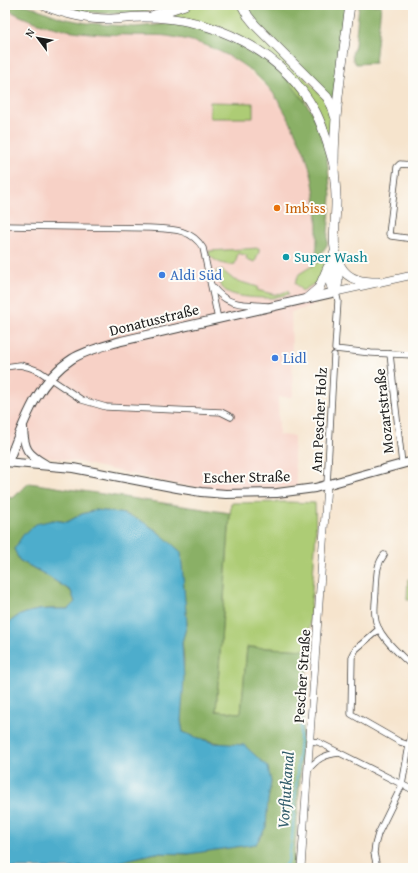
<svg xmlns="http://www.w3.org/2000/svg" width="418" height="873" font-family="'Gentium Book Plus',serif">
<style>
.built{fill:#f7d1c6}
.green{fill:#adcc74;stroke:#647448}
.forest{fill:#8ab066;stroke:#536641}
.water{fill:#4eadcc;stroke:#356474}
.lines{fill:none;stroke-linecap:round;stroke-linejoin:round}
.stream{stroke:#4eadcc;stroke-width:2}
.minor-casing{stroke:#3d3a37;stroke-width:7}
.tertiary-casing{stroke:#3d3a37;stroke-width:8}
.secondary-casing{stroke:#3d3a37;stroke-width:10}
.trunk-casing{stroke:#3d3a37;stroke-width:10}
.minor{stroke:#fff;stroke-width:5.5}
.tertiary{stroke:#fff;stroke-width:7}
.secondary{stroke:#fff;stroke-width:8}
.trunk{stroke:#fff;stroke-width:9}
.food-dot{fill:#e8710a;stroke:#fdfcf7;stroke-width:1.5}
.culture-dot{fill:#0f9aa8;stroke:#fdfcf7;stroke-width:1.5}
.shop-dot{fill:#3f7fe0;stroke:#fdfcf7;stroke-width:1.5}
.labels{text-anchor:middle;stroke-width:4;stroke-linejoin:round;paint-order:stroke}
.food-label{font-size:15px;fill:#c56008;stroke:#fdfcf7;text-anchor:start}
.culture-label{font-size:15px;fill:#0d838f;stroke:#fdfcf7;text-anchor:start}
.shop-label{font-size:15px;fill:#366cbe;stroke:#fdfcf7;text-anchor:start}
.street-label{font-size:15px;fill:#1c1c1c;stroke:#fdfcf7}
.water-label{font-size:16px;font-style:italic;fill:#325d6b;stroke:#fdfcf7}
</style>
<rect width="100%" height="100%" fill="#fdfcf7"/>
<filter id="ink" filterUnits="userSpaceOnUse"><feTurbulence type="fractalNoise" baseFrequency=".025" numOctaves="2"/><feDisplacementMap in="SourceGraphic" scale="8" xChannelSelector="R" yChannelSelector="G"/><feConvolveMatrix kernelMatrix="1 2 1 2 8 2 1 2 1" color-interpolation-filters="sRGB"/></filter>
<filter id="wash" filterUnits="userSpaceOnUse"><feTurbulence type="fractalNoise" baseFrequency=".012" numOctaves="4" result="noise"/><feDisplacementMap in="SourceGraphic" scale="16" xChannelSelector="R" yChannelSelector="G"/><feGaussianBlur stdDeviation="0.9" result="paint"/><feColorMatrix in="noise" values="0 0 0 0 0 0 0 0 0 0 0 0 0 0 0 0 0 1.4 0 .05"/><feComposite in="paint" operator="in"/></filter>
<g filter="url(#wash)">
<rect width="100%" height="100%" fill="#f6e4cd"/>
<polygon class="built" points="5,8 26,18 62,30 103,34 171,36 192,41 229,56 244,67 272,92 282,107 303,147 310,167 314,188 317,213 313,306 291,312 293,397 278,397 279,435 294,436 294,459 297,486 272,489 225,491 179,485 78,462 27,453 5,454"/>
<g class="green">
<polygon points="196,5 240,5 325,100 332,118 331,146 317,108 170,15"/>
<polygon points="210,102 253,103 253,118 210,118"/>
<path d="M259 248V252L255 262 246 259 247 256 238 253 235 264C227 267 214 261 209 255V251Z"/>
<polygon points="327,255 326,264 319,281 302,291 295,283 299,274 320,261"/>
<path d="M222 270 234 280 258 287 257 290 276 295 288 291 289 294C284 295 278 297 273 298 261 298 236 298 226 291 220 287 216 278 216 271Z"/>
<polygon points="286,502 315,503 316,533 308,650 247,647 241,713 216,711 231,503"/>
<polygon points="408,579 413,579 413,600 407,600"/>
</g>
<g class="forest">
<path d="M5 5H27L62 18 87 23 135 27 178 23 210 30 257 53 285 76 311 110 326 149 331 196 327 245 321 254 315 259C317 250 317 241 317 232 317 199 313 167 298 138 291 123 283 107 273 93 250 63 209 42 173 37 159 34 144 36 130 35 86 34 44 31 5 8Z"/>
<path d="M56 5H173C134 16 95 17 56 5Z"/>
<polygon points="245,5 347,5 339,53 333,102 256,22"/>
<polygon points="359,5 381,5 375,63 356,64 353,60 352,54 355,45"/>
<path d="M29 483 230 513 216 711 241 713 247 647 308 650 297 826 293 868H73L113 863 156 853 189 854 268 800 271 782 227 745 195 737 183 732 181 721 184 660 182 642 187 624 158 531 144 523 125 514 96 510 82 514 67 522 53 520 19 560 46 575 71 591 75 602 68 609C48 609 37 608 18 616 13 619 10 623 5 624V497L13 498Z"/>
</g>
<path class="water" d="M96 510C105 511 115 512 124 514 147 520 164 537 181 552L187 624 182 642 184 679 181 721 183 732 195 737 214 743 244 745 268 767 271 782 268 800 266 827 256 844 189 854 156 853 113 863 73 868H5V624C10 623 13 619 18 616 37 608 48 609 68 609L75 602 71 591 46 575 19 560 14 549 23 535 36 524 53 520 67 522 82 514Z"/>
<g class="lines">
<polyline class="stream" points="283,868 288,862 292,839 301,724 301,714 300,711"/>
</g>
</g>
<g filter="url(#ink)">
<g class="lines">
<g class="minor-casing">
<g id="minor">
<polyline points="411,165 413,152"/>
<polyline points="413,165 400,164 397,167 389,234 391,236 413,239"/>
<path d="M5 226 149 228C171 229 191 228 203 248L218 319"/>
<path d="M212 286C215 290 219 294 223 297 234 306 253 304 267 306"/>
<polyline points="336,292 338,301 335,349 371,353 413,355"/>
<polyline points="390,354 402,464"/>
<polyline points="5,367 20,365 28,367 39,371 82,400 106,407 221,412 231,417"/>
<polyline points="327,485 334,355"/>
<path d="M384 555C376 565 377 576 376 588 376 597 374 606 375 616 376 635 400 654 413 667"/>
<polyline points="379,629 356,649 352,657 351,714 400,742 409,745"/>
<polyline points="310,741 318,742 413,790"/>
<path d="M308 770C318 758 324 755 339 753"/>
<polyline points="377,868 374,853 375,845 378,834 402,785 413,723"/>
</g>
</g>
<g class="tertiary-casing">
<g id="tertiary">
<polyline points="336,292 413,275"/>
<polyline points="301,868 327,485"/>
</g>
</g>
<g class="secondary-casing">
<g id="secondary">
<path d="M23 428C24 449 27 454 45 464"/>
<polyline points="5,462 73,468 177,488 201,492 226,494 277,493 315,488 413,461"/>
<path d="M8 462C23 425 36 382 72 359 86 350 105 346 121 341L336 292"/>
</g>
</g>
<g class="trunk-casing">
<g id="trunk">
<path d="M43 5C63 13 86 19 108 19 120 19 132 17 144 17 212 17 282 50 315 111 324 128 329 147 334 165"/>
<polyline points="242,5 248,16 256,26 327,97 332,106 335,116"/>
<path d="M350 5C343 58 334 111 334 165 334 176 336 187 336 198 337 220 329 248 341 267 349 281 364 282 378 282"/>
<polyline points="154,15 185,5"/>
<polyline points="334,254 330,282 332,288 336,292 338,281 338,262"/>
<polyline points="306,299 319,288 328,267"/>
</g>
</g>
<use href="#minor" class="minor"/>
<use href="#tertiary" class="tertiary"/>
<use href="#secondary" class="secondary"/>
<use href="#trunk" class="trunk"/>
</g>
</g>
<circle class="food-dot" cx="277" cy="208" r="4"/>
<circle class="culture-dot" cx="286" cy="257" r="4"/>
<g class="shop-dot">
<circle cx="162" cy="275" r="4"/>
<circle cx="275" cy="358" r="4"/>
</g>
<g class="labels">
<g class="food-label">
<text x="285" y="213">Imbiss</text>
</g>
<g class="culture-label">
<text x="294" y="262">Super Wash</text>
</g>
<g class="shop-label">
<text x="170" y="280">Aldi Süd</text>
<text x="283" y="363">Lidl</text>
</g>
<g class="street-label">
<text transform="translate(154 320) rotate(-14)" y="5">Donatusstraße</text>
<text transform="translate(384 411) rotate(-96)" y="5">Mozartstraße</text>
<text transform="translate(319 420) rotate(-87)" y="5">Am Pescher Holz</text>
<text transform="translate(247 477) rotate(-1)" y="5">Escher Straße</text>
<text transform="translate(302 676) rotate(-86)" y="5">Pescher Straße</text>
</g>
<g class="water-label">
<text transform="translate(285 790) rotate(-86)" y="6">Vorflutkanal</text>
</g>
</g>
<rect width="418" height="873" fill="none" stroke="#fdfcf7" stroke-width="20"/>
<g transform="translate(38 38) rotate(302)" stroke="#fdfcf7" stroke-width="3" paint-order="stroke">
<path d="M0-3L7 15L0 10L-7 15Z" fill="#1c1c1c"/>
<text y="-6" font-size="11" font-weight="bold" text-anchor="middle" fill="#1c1c1c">N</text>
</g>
</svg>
